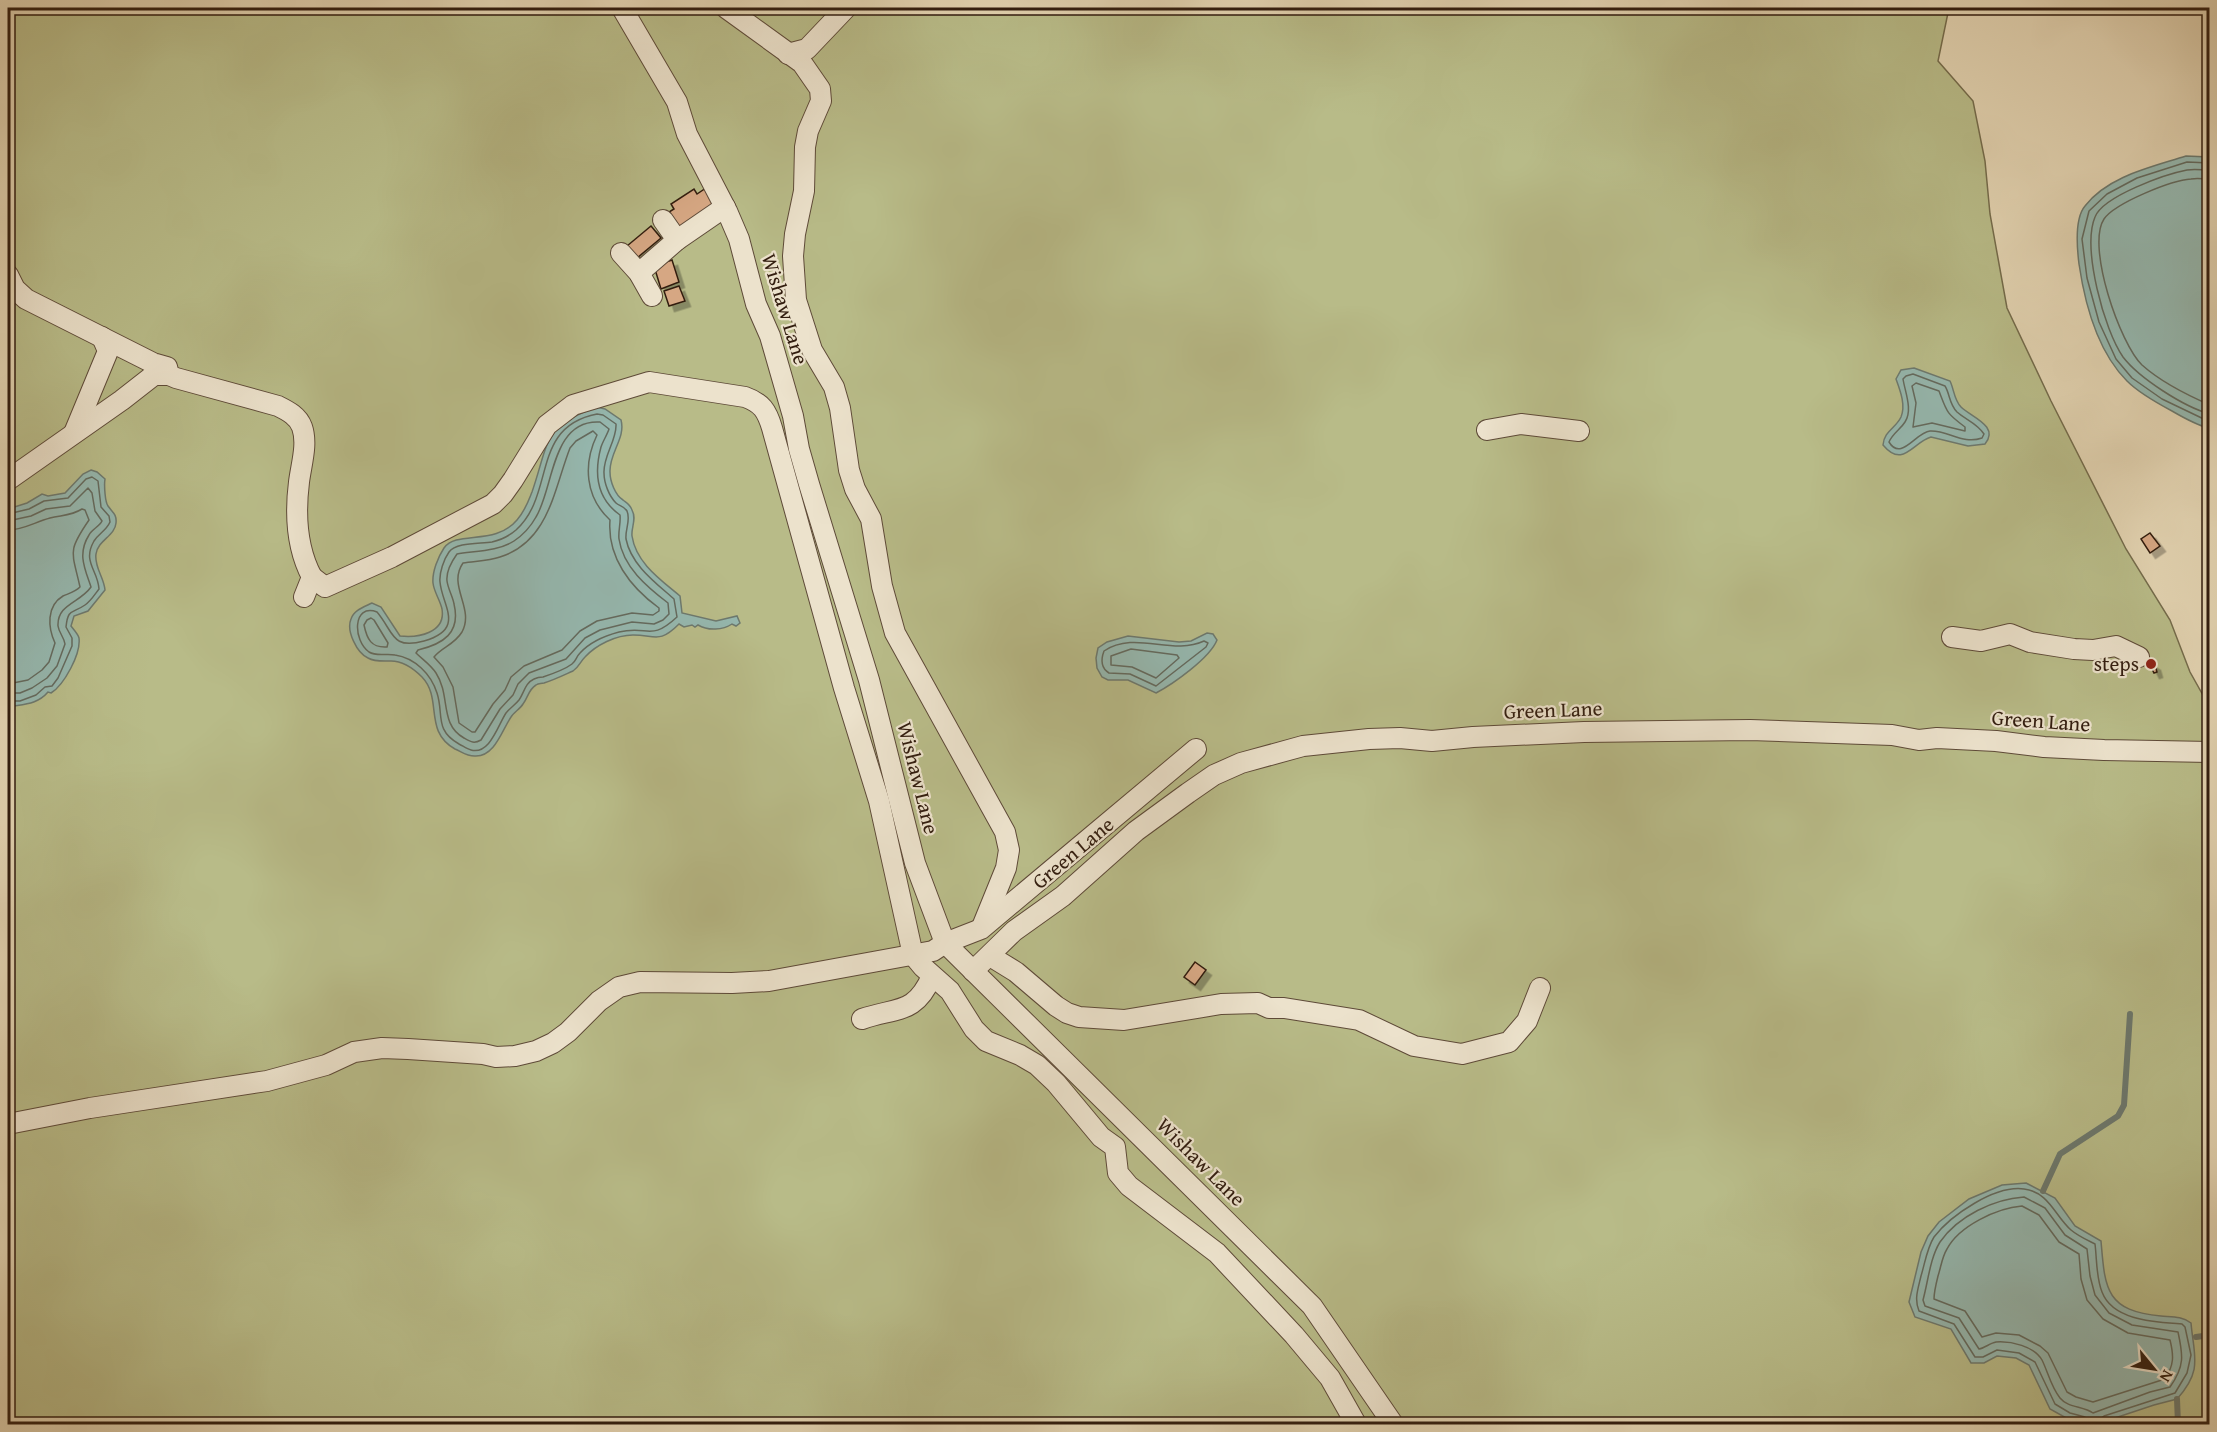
<svg xmlns="http://www.w3.org/2000/svg" width="2217" height="1432" font-family="'Gentium Book Plus',serif">
<style>
.green{fill:#b8bb88;stroke:#756c4c;stroke-width:1.5}
.water{fill:#95b7ae;stroke:#6d796e;stroke-width:1.5}
.lines{fill:none;stroke-linecap:round;stroke-linejoin:round}
.shore{stroke:#646a5e;stroke-width:1.5}
.stream{stroke:#6d796e;stroke-width:6}
.building{fill:#d6a783;stroke:#321d0f;stroke-width:1.5;filter:url(#shadow)}
.minor-casing{stroke:#5e4a38;stroke-width:22}
.minor{stroke:#ece2cc;stroke-width:20}
.poi-dot{fill:#8f2418;stroke:#ece2cc;stroke-width:2}
.labels{text-anchor:middle;stroke-width:4.5;stroke-linejoin:round;paint-order:stroke}
.street-label{font-size:21px;fill:#321d0f;stroke:#ece2cc}
.poi-label{font-size:21px;fill:#321d0f;stroke:#ece2cc;text-anchor:end}
</style>
<defs>
<filter id="shadow"><feDropShadow dx="5.5" dy="5.5" stdDeviation="0" flood-color="#0004"/></filter>
</defs>
<rect width="100%" height="100%" fill="#e2d3b1"/>
<filter id="stains"><feTurbulence type="fractalNoise" baseFrequency=".00333" numOctaves="4"/><feColorMatrix values="0 0 0 0 .2 0 0 0 0 .09 0 0 0 0 .02 0 0 0 .5 -.17"/></filter>
<radialGradient id="worn" r=".72"><stop offset=".6" stop-color="#630" stop-opacity="0"/><stop offset="1" stop-color="#630" stop-opacity=".3"/></radialGradient>
<polygon class="green" points="8,8 1949,8 1938,61 1973,101 1985,161 1990,214 2007,308 2051,401 2126,549 2170,620 2190,672 2209,706 2209,1424 8,1424"/>
<g class="water">
<path d="M2186 156 2209 157V428C2196 425 2184 418 2172 411 2157 403 2139 393 2127 381 2097 351 2085 305 2079 264 2077 248 2074 219 2085 206 2108 176 2152 167 2186 156Z"/>
<path d="M1914 368 1950 381C1954 389 1954 400 1961 407 1971 417 2000 426 1985 444L1968 446 1931 437C1913 442 1903 469 1883 445 1884 431 1896 428 1901 417 1906 405 1900 390 1896 379L1901 370Z"/>
<path d="M597 407 605 409 621 420C626 438 609 453 610 472 610 481 615 495 623 500 627 503 630 504 632 510 637 519 631 527 632 536 636 563 661 580 680 596L682 613 716 621 737 616 740 623 736 626 732 624C723 630 708 631 698 625L695 627 692 625 684 627 679 624C659 644 656 635 633 635 616 635 596 645 585 657 580 662 579 667 573 671 564 675 554 680 544 683 540 684 539 683 536 685 528 690 528 698 523 704 520 709 514 712 511 717 502 730 495 756 476 756 468 757 462 752 455 749 423 731 443 699 422 677 414 669 403 661 391 661 383 661 375 662 368 658 357 653 346 631 351 619 354 610 364 607 372 603L381 607 400 636C418 638 446 633 442 609 440 600 434 592 433 583 432 572 438 557 444 548 457 530 495 546 517 520 525 511 528 502 532 492 549 443 542 426 597 407Z"/>
<path d="M91 470 97 472 105 479C104 485 105 502 108 506 112 512 117 514 116 523 115 536 98 540 96 554 94 567 104 577 105 590L88 611 74 616 71 626C74 630 78 634 79 638 81 654 64 685 51 693L48 692C37 705 23 704 8 707V509L27 503 42 494 48 496 65 493 83 474Z"/>
<path d="M1207 633 1213 634 1217 640C1210 658 1173 684 1156 693L1128 680H1108L1102 677 1097 668 1096 658 1098 648 1107 642 1128 636 1179 642 1191 641Z"/>
<path d="M2026 1183 2055 1198 2075 1226 2101 1241C2105 1288 2105 1311 2161 1316 2172 1317 2182 1316 2191 1323 2194 1357 2203 1370 2177 1399L2154 1405 2097 1424 2068 1419 2050 1409 2029 1365 2016 1358 1997 1356 1984 1363H1971L1951 1329 1915 1317 1909 1302 1921 1252 1928 1236 1939 1222 1969 1199 2002 1185Z"/>
</g>
<g class="lines">
<g class="shore">
<polyline points="2210,163 2187,162 2137,178 2107,194 2089,211 2082,239 2087,278 2099,322 2116,359 2132,378 2162,399 2210,422"/>
<path d="M2210 170C2202 170 2194 169 2187 170 2166 174 2103 196 2095 217 2082 248 2104 330 2123 357 2139 378 2184 407 2210 414"/>
<path d="M2210 179C2203 179 2197 178 2191 179 2172 180 2115 203 2104 219 2086 246 2120 344 2142 365 2161 382 2187 395 2210 405"/>
<path d="M1913 374 1945 386C1950 394 1949 404 1957 412 1966 420 1977 423 1984 434L1982 438C1963 445 1948 430 1930 431 1916 432 1901 462 1889 442 1893 433 1900 430 1905 422 1913 410 1905 392 1903 379L1906 376Z"/>
<path d="M1916 383 1939 391C1947 412 1946 413 1965 427V431L1932 423 1913 427 1916 403 1912 386Z"/>
<path d="M597 414 603 415 616 424C617 440 603 456 604 473 604 483 609 496 616 503 619 506 624 506 627 511 631 520 625 529 626 539 631 565 656 583 674 599L677 617C650 642 649 625 619 632 604 636 590 642 580 653 576 657 576 661 572 664 564 670 552 674 543 677 541 677 536 678 534 679 525 683 524 693 519 700 515 705 510 708 506 713 498 725 490 755 471 750 467 749 463 746 459 744 434 730 444 714 437 693 431 674 415 658 395 655 386 653 377 657 369 652 353 641 352 603 377 612 394 632 391 650 424 641 466 629 442 606 440 582 439 573 444 559 449 552 456 542 481 544 492 542 501 540 509 536 516 530 556 494 530 427 597 414Z"/>
<path d="M600 422 609 429C607 435 603 441 601 447 594 473 596 498 620 515 621 523 618 531 619 539 623 567 647 587 668 603L669 614 663 620 654 624 632 622 600 630 585 638 566 659 529 673 518 684 513 695 500 709 481 740C474 744 471 742 464 738 439 724 451 696 436 673 431 665 422 659 416 653L418 650C443 644 461 633 454 604 453 597 448 589 447 581 446 572 452 561 457 554 474 551 499 551 514 541 523 535 531 526 536 517 554 488 551 419 600 422Z"/>
<path d="M593 431 597 435C583 464 585 497 610 520 607 557 630 587 659 608V611L653 615 632 613 597 621 580 631 562 650 524 666 511 677 505 690 493 704 475 732H472L459 723 453 687 443 667 434 657C442 647 454 645 462 632 475 608 447 586 463 563 475 561 488 561 500 557 549 542 554 489 570 448L576 441Z"/>
<path d="M8 514 29 509 44 501 68 498 86 479 92 477 98 481 101 507 109 516 110 522C106 531 99 533 94 541 82 562 98 570 99 589 95 594 91 601 85 605 72 614 68 608 66 627L72 638V646L58 678 52 686 45 687 36 695 20 701H8"/>
<path d="M8 521 31 516 46 509 70 506 88 488 92 493 95 511 102 521C99 527 92 529 89 535 77 554 85 569 91 587 80 603 57 604 58 626 59 633 64 637 65 644L57 666 47 678 32 688 20 693H8"/>
<path d="M8 530C23 530 35 522 50 518 61 515 71 516 82 509L85 510 89 520C67 552 72 551 80 587 75 592 70 593 63 596 46 606 48 628 55 643L49 662 42 670 28 680 8 684"/>
<path d="M371 618 374 620 388 643 387 647C371 648 367 639 364 625L367 620Z"/>
<path d="M1204 641 1208 643 1206 647 1156 686 1130 674 1109 673C1101 668 1101 659 1104 651 1135 630 1172 656 1204 641Z"/>
<polygon points="1131,649 1177,655 1179,658 1156,678 1132,667 1111,665 1111,656"/>
<path d="M2024 1197 2045 1208 2065 1235 2087 1249 2090 1276 2095 1295 2109 1313 2132 1325 2178 1332C2183 1355 2185 1366 2170 1387L2150 1392 2093 1413C2083 1406 2068 1408 2060 1398 2051 1387 2048 1372 2042 1360 2034 1346 2011 1341 1996 1342 1990 1343 1985 1348 1979 1349L1959 1318 1925 1306 1923 1300C1928 1282 1930 1258 1940 1242 1958 1216 1994 1199 2024 1197Z"/>
<path d="M2022 1206 2039 1215 2059 1242 2079 1254 2081 1279 2087 1300 2103 1319 2128 1333 2170 1340C2174 1356 2174 1365 2165 1379L2093 1402 2076 1397 2067 1392 2048 1353 2040 1346 2019 1335 1996 1333 1982 1337 1965 1311 1934 1299C1934 1292 1936 1284 1938 1276 1941 1267 1942 1257 1947 1249 1959 1226 1997 1208 2022 1206Z"/>
<path d="M2089 1424 2085 1417 2070 1413 2055 1404 2035 1362 2019 1353 1997 1350 1983 1357H1975L1954 1324 1919 1311C1914 1299 1918 1289 1921 1276 1925 1263 1927 1248 1934 1237 1951 1215 1995 1185 2024 1189 2049 1192 2055 1216 2071 1230 2078 1236 2087 1240 2095 1244 2097 1260 2096 1277 2102 1292 2113 1321 2156 1322 2182 1324L2185 1327 2191 1355 2187 1373 2175 1393 2104 1416 2100 1419 2099 1424"/>
</g>
<g class="stream">
<polyline points="2043,1191 2060,1154 2118,1116 2124,1105 2130,1014"/>
<polyline points="2196,1337 2210,1335"/>
<polyline points="2177,1399 2178,1424"/>
</g>
</g>
<g class="building">
<polygon points="706,188 717,204 679,228 669,212 674,209 671,204 694,189 697,194"/>
<polygon points="651,226 661,238 637,258 627,246"/>
<polygon points="672,260 679,282 661,289 654,266"/>
<polygon points="679,286 685,301 669,306 664,291"/>
<polygon points="2150,533 2160,546 2150,553 2141,539"/>
<polygon points="2140,656 2155,665 2157,672 2154,673 2150,665 2139,659"/>
<polygon points="1195,962 1206,970 1195,985 1184,977"/>
</g>
<g class="lines">
<g class="minor-casing">
<g id="minor">
<polyline points="622,8 677,102 687,134 727,211 739,239 756,304 770,336 793,416 799,449 809,484 869,680 915,863 945,943 1312,1306 1393,1424"/>
<polyline points="726,8 802,63 820,89 821,101 808,131 805,147 804,191 795,234 793,256 796,300 812,350 834,387 840,408 849,470 855,489 871,519 882,586 895,633 1005,832 1009,850 1006,868 982,927"/>
<polyline points="788,54 807,49 846,8"/>
<polyline points="663,220 677,240"/>
<polyline points="621,253 639,273 652,296"/>
<polyline points="639,273 677,240 725,207"/>
<path d="M8 275 15 289 26 299 153 363 167 367 169 375 176 378 278 406C288 411 298 416 302 427 308 444 301 465 299 482 295 514 297 549 312 577"/>
<polyline points="1487,430 1521,424 1579,431"/>
<polyline points="74,433 108,351 102,337"/>
<polyline points="8,480 122,400 154,375 169,375"/>
<path d="M304 597 312 577 325 587 392 557 493 504 503 494 513 480 547 425 573 405 649 382 745 397C762 403 767 411 772 428L844 688 879 801 913 955 923 967 950 991 974 1029 986 1041 1020 1055 1037 1065 1056 1083 1101 1137 1115 1147 1118 1173 1129 1186 1217 1253 1294 1335 1330 1378 1356 1424"/>
<polyline points="1952,637 1981,641 2010,634 2030,642 2074,649 2093,650 2116,646 2139,657"/>
<polyline points="990,956 1016,972 1056,1006 1067,1013 1079,1017 1124,1020 1221,1004 1258,1003 1269,1008 1284,1008 1359,1020 1414,1046 1462,1054 1509,1042 1527,1021 1540,988"/>
<polyline points="973,971 1014,931 1063,896 1136,831 1188,793 1214,775 1241,763 1303,746 1369,739 1400,738 1432,741 1473,737 1584,732 1750,730 1892,735 1919,740 1937,738 1996,741 2044,747 2104,750 2210,752"/>
<path d="M862 1019C897 1007 915 1015 932 976"/>
<polyline points="8,1124 90,1108 267,1081 326,1065 354,1052 382,1048 408,1049 483,1054 496,1057 515,1056 536,1051 553,1043 568,1032 599,1001 619,987 640,982 732,983 769,981 933,951 945,943 981,929 1196,749"/>
</g>
</g>
<use href="#minor" class="minor"/>
</g>
<circle class="poi-dot" cx="2151" cy="664" r="6"/>
<g class="labels">
<g class="street-label">
<text transform="translate(785 309) rotate(73)" y="7">Wishaw Lane</text>
<text transform="translate(1553 710) rotate(-2)" y="7">Green Lane</text>
<text transform="translate(2041 721) rotate(4)" y="7">Green Lane</text>
<text transform="translate(918 778) rotate(76)" y="7">Wishaw Lane</text>
<text transform="translate(1073 853) rotate(-40)" y="7">Green Lane</text>
<text transform="translate(1201 1162) rotate(45)" y="7">Wishaw Lane</text>
</g>
<g class="poi-label">
<text x="2139" y="671">steps</text>
</g>
</g>
<rect width="2217" height="1432" fill="none" stroke="#e2d3b1" stroke-width="30"/>
<rect x="9" y="9" width="2199" height="1414" fill="none" stroke="#321d0f" stroke-width="3"/>
<rect x="15" y="15" width="2187" height="1402" fill="none" stroke="#321d0f" stroke-width="1.5"/>
<g transform="translate(2154 1369) rotate(120)" stroke="#ece2cc" stroke-width="4.5" paint-order="stroke">
<path d="M0-4.5L10 22L0 15L-10 22Z" fill="#321d0f"/>
<text y="-9" font-size="16" font-weight="bold" text-anchor="middle" fill="#321d0f">N</text>
</g>
<rect width="100%" height="100%" filter="url(#stains)"/>
<rect width="100%" height="100%" fill="url(#worn)"/>
</svg>
